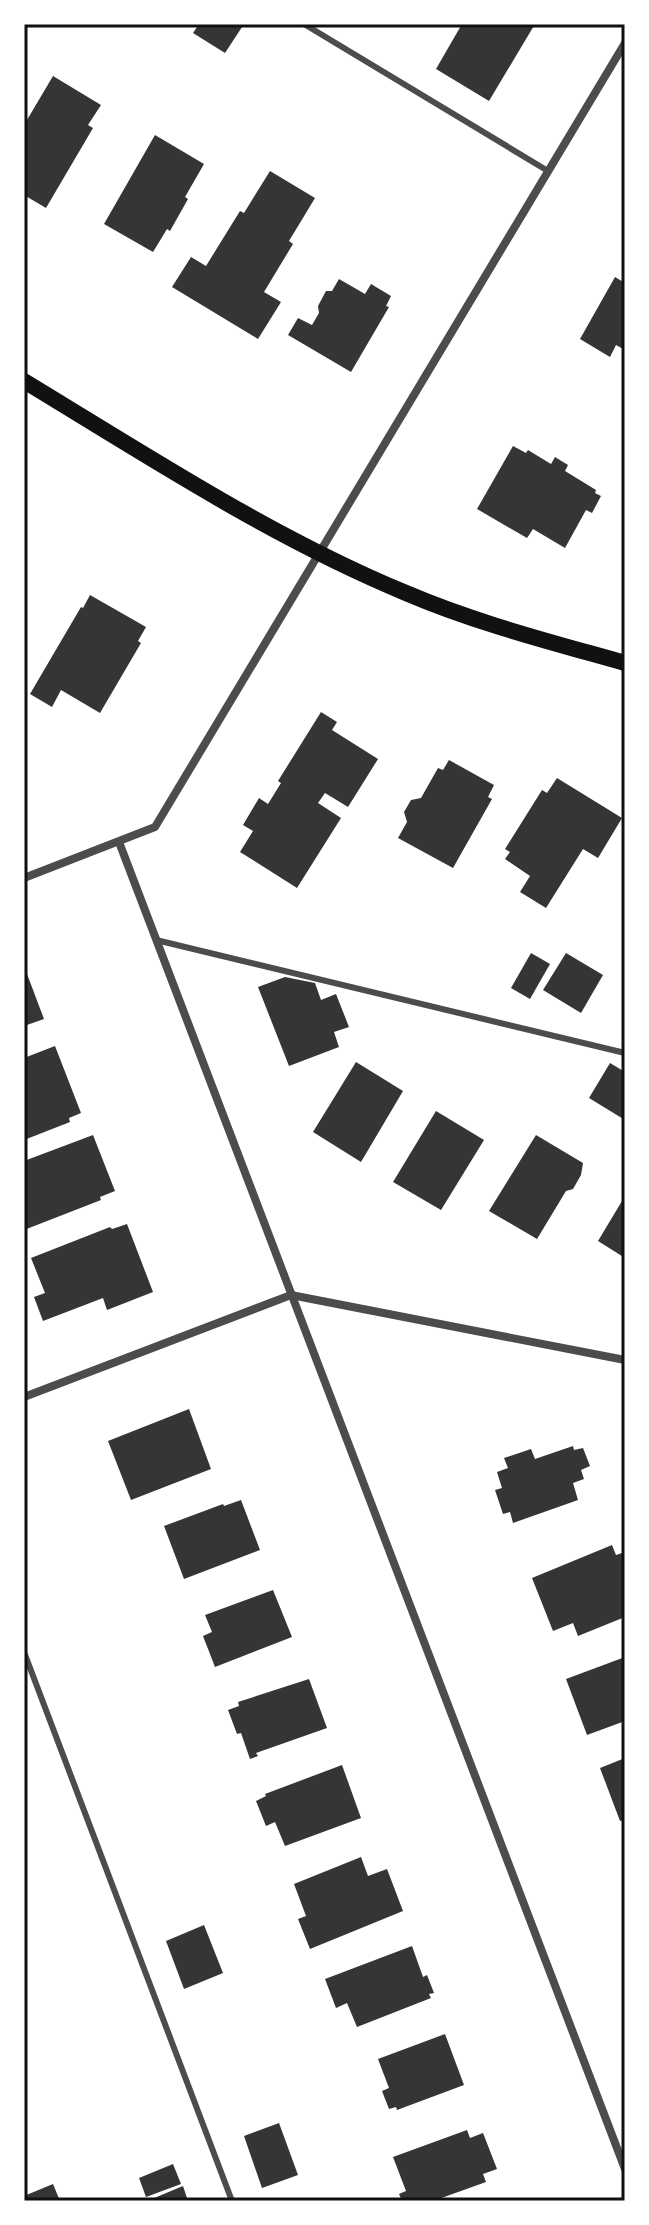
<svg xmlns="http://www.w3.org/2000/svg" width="649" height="2225" font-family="Barlow,sans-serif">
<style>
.building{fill:#353535}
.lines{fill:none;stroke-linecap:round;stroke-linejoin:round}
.service{stroke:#4c4c4c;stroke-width:6}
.minor{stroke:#4c4c4c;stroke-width:8}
.secondary{stroke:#111;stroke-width:16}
.neatline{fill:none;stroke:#111;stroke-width:3}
</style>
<rect width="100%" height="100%" fill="#fff"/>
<g class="building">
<polygon points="199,24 244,24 225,53 193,33"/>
<polygon points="462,24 535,24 489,101 436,69"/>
<polygon points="53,76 101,105 88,125 93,128 46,208 24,195 24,125"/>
<polygon points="155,135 204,164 185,197 188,199 170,231 167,229 153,252 104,224"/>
<polygon points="270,171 315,198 289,241 293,244 264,292 281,302 258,339 172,287 191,257 206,266 240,211 244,213"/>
<polygon points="615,277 625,283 625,350 616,345 610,357 580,339"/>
<polygon points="339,279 365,294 371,284 391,296 386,306 389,307 351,372 288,335 298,318 312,325 319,313 318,306 326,291 332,291"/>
<polygon points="513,446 526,453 528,450 551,464 555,457 568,465 565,471 596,490 595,493 601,496 592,513 586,510 565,548 533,529 527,538 477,509"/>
<polygon points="90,595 146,627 138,641 141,643 100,713 61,690 52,707 30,694 81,607 83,608"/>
<polygon points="321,712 337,722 332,730 378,759 348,807 325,793 318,803 341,818 297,888 240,852 253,831 243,825 259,798 268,804 281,783 278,781"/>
<polygon points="449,760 494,785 488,797 492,799 453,868 398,838 407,822 404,812 411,800 421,798 438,768 443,770"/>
<polygon points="557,778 622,818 598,858 583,849 546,908 520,892 530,876 505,859 510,852 505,849 542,790 547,793"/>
<polygon points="531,953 550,964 530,999 511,988"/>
<polygon points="566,953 603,975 581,1013 543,990"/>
<polygon points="24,966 44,1019 24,1026"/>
<polygon points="285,977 315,983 321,1000 336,994 349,1027 334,1032 339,1047 289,1066 258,987"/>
<polygon points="55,1046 81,1113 69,1118 70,1122 24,1140 24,1058"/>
<polygon points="356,1062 403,1091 361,1162 313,1132"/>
<polygon points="610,1063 625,1072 625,1120 589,1098"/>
<polygon points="436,1111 484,1140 441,1210 393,1182"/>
<polygon points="93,1135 115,1191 100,1197 101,1200 24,1230 24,1161"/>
<polygon points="536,1135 583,1163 581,1175 573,1189 566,1191 537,1239 489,1211"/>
<polygon points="625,1196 625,1258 598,1241"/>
<polygon points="127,1224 153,1292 107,1310 103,1298 43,1321 34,1297 45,1293 31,1258 110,1227 112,1229"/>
<polygon points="189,1409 211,1469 131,1500 108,1441"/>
<polygon points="573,1446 574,1450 583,1448 590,1466 581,1470 584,1479 573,1483 578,1500 513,1523 510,1512 503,1514 495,1490 502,1488 497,1472 508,1468 504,1458 531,1449 535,1459"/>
<polygon points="241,1500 260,1550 184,1579 164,1526 223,1504 224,1506"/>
<polygon points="612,1545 616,1555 625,1552 625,1617 578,1636 573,1623 553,1631 532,1578"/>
<polygon points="273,1590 292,1637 215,1667 203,1636 212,1632 205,1615"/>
<polygon points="625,1657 625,1721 587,1735 566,1679"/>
<polygon points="309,1679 327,1728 256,1753 258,1756 250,1759 241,1733 237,1734 228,1710 239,1706 238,1702"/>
<polygon points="625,1758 625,1820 620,1821 600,1768"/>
<polygon points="342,1765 361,1818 285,1846 275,1822 266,1826 256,1801 266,1796 265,1794"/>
<polygon points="361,1857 368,1876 387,1869 403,1911 310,1949 298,1919 306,1916 294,1884"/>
<polygon points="204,1925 223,1973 184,1989 166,1941"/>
<polygon points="412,1946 423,1977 427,1975 434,1993 429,1994 431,1998 357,2027 347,2003 336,2008 325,1979"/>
<polygon points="445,2034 464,2085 397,2110 396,2107 389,2109 382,2091 389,2088 378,2059"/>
<polygon points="279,2123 298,2175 262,2188 244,2136"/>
<polygon points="467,2130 470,2138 483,2133 497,2169 483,2174 486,2182 433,2201 402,2201 399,2194 406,2191 393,2157"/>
<polygon points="173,2164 181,2184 146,2197 139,2178"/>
<polygon points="53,2184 60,2201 24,2201 24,2196"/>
<polygon points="183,2186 188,2201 147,2201"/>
</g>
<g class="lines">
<g class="service">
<polyline points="304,24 548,171"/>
<polyline points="156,940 625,1053"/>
<polyline points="24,1652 232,2201"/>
</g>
<g class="minor">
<polyline points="119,842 625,2169"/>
<polyline points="24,878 155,827 625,43"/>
<polyline points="24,1397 291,1295 625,1360"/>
</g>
<path class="secondary" d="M24 381C148 456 271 537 406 593 476 623 551 642 625 663"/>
</g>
<rect width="649" height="2225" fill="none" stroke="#ffffff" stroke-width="52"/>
<rect x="26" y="26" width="597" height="2173" class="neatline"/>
</svg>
